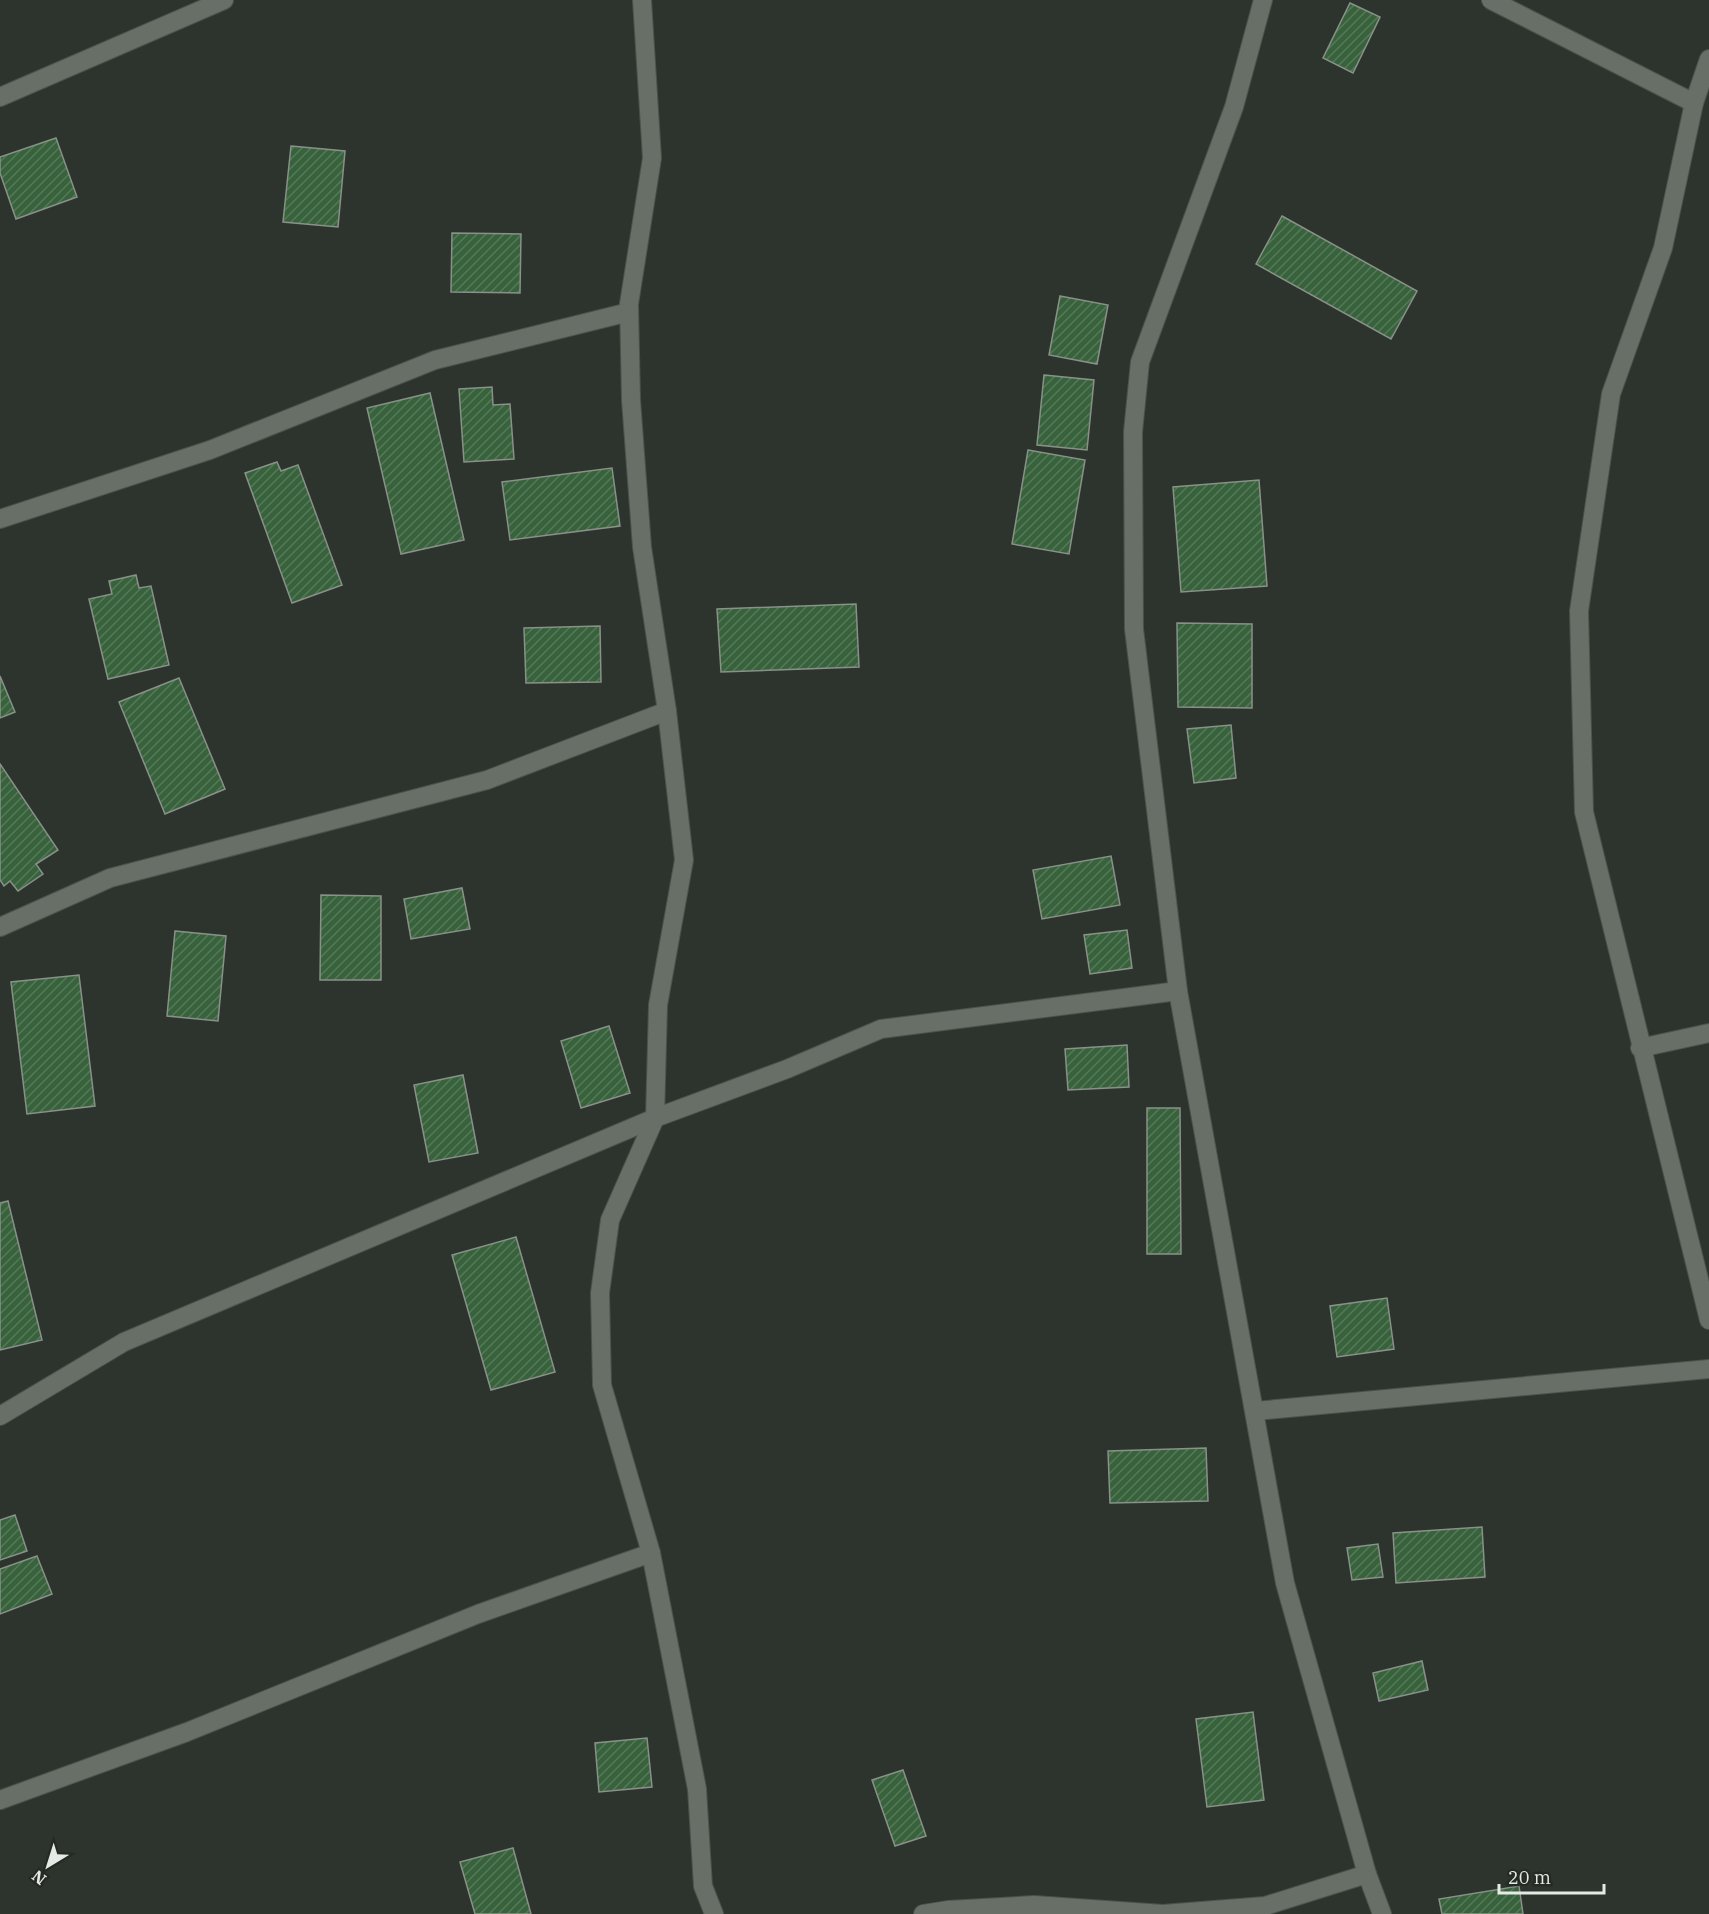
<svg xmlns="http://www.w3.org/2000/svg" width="1709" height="1914" font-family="'IBM Plex Serif',serif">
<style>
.building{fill:url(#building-hatch);stroke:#899189;stroke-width:1.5}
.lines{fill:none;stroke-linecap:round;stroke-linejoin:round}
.street-casing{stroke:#4c524c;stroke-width:20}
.street{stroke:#676f67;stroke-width:18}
</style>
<defs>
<pattern id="building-hatch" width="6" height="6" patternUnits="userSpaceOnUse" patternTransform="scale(1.5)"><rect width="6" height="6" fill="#38623c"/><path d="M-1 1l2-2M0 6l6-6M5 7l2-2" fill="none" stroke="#557958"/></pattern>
</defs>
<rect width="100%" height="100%" fill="#2d342e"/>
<g class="building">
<polygon points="1350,3 1380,17 1353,73 1323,58"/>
<polygon points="56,138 77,197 16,219 0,173 0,157"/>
<polygon points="291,146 345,151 338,227 283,222"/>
<polygon points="1282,216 1417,291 1391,339 1256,264"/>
<polygon points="452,233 521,234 520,293 451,292"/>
<polygon points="1060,296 1108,305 1097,364 1049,355"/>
<polygon points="1044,375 1094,380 1087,450 1037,445"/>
<polygon points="492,387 493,405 510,404 514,459 464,462 459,389"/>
<polygon points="430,393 464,540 401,554 367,408"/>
<polygon points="1028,450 1085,460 1069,554 1012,544"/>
<polygon points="277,462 281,471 298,465 342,585 292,603 245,473"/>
<polygon points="612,468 620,526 510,540 502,482"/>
<polygon points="1259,480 1267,586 1181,592 1173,487"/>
<polygon points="136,575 139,588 151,586 169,665 108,679 89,599 112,594 109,581"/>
<polygon points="856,604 859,667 721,672 717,609"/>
<polygon points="1177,623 1252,624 1252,708 1178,707"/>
<polygon points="600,626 601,682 526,683 524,628"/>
<polygon points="0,676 15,712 0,718"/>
<polygon points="179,678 225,789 165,814 119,702"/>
<polygon points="1231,725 1236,778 1194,783 1187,729"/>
<polygon points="0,764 58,850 36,864 43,874 18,891 10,881 4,886 0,880"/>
<polygon points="1111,856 1120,905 1042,919 1033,870"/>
<polygon points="462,888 470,929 411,939 404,899"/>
<polygon points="321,895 381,896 381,980 320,980"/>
<polygon points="1127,930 1132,968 1090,974 1084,935"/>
<polygon points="175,931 226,936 218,1021 167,1016"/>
<polygon points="79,975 95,1106 27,1114 11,982"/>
<polygon points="609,1026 630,1093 581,1108 561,1041"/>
<polygon points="1127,1045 1129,1087 1068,1090 1065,1049"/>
<polygon points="463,1075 478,1153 429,1162 414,1085"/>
<polygon points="1147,1108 1180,1108 1181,1254 1147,1254"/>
<polygon points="8,1201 42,1340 0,1350 0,1203"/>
<polygon points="516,1237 555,1372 491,1390 452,1255"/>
<polygon points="1387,1298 1394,1349 1337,1357 1330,1306"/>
<polygon points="1206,1448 1208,1501 1110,1503 1108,1451"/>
<polygon points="15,1515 27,1551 0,1560 0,1520"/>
<polygon points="1482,1527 1485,1577 1396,1583 1393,1533"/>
<polygon points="1378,1544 1383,1577 1352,1580 1347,1548"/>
<polygon points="37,1556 52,1594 0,1614 0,1569"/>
<polygon points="1422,1661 1428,1690 1379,1701 1373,1673"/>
<polygon points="1253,1712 1264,1800 1207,1807 1196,1719"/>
<polygon points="647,1738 652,1787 599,1792 595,1743"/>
<polygon points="903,1770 926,1836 895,1846 872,1780"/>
<polygon points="513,1848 531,1914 475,1914 460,1862"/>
<polygon points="1519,1886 1523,1914 1442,1914 1439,1899"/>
</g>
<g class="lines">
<g class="street-casing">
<g id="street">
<polyline points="642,0 652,158 629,304 631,400 642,547 667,711 684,860 658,1005 655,1118 610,1220 600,1293 602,1385 651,1553 697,1789 703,1886 714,1914"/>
<polyline points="1263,0 1234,107 1140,362 1133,432 1134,629 1178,991 1285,1583 1367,1874 1382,1914"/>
<polyline points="1491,0 1694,103"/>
<polyline points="1709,59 1694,103 1663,248 1611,394 1579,611 1584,812 1709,1320"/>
<polyline points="0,97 224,0"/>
<polyline points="0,519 210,450 435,360 629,312"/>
<polyline points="0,927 110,878 487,780 667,711"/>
<polyline points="1640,1048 1709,1033"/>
<polyline points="1255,1411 1709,1369"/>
<polyline points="0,1416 124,1342 655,1118 787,1069 881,1029 1178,991"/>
<polyline points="0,1800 187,1732 478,1614 651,1553"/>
<polyline points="923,1914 948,1910 1034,1905 1163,1914 1265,1906 1367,1874"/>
</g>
</g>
<use href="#street" class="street"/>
</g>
<g transform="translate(48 1866) rotate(218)" stroke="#242a24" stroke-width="4.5" paint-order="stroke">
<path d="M0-4.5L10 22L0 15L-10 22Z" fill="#e6eae6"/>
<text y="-9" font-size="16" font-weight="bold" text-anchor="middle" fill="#e6eae6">N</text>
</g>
<path d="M1499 1884v9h105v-9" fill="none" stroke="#e6eae6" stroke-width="3"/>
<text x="1508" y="1884" font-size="18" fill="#e6eae6" stroke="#242a24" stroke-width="4.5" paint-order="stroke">20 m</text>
</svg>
